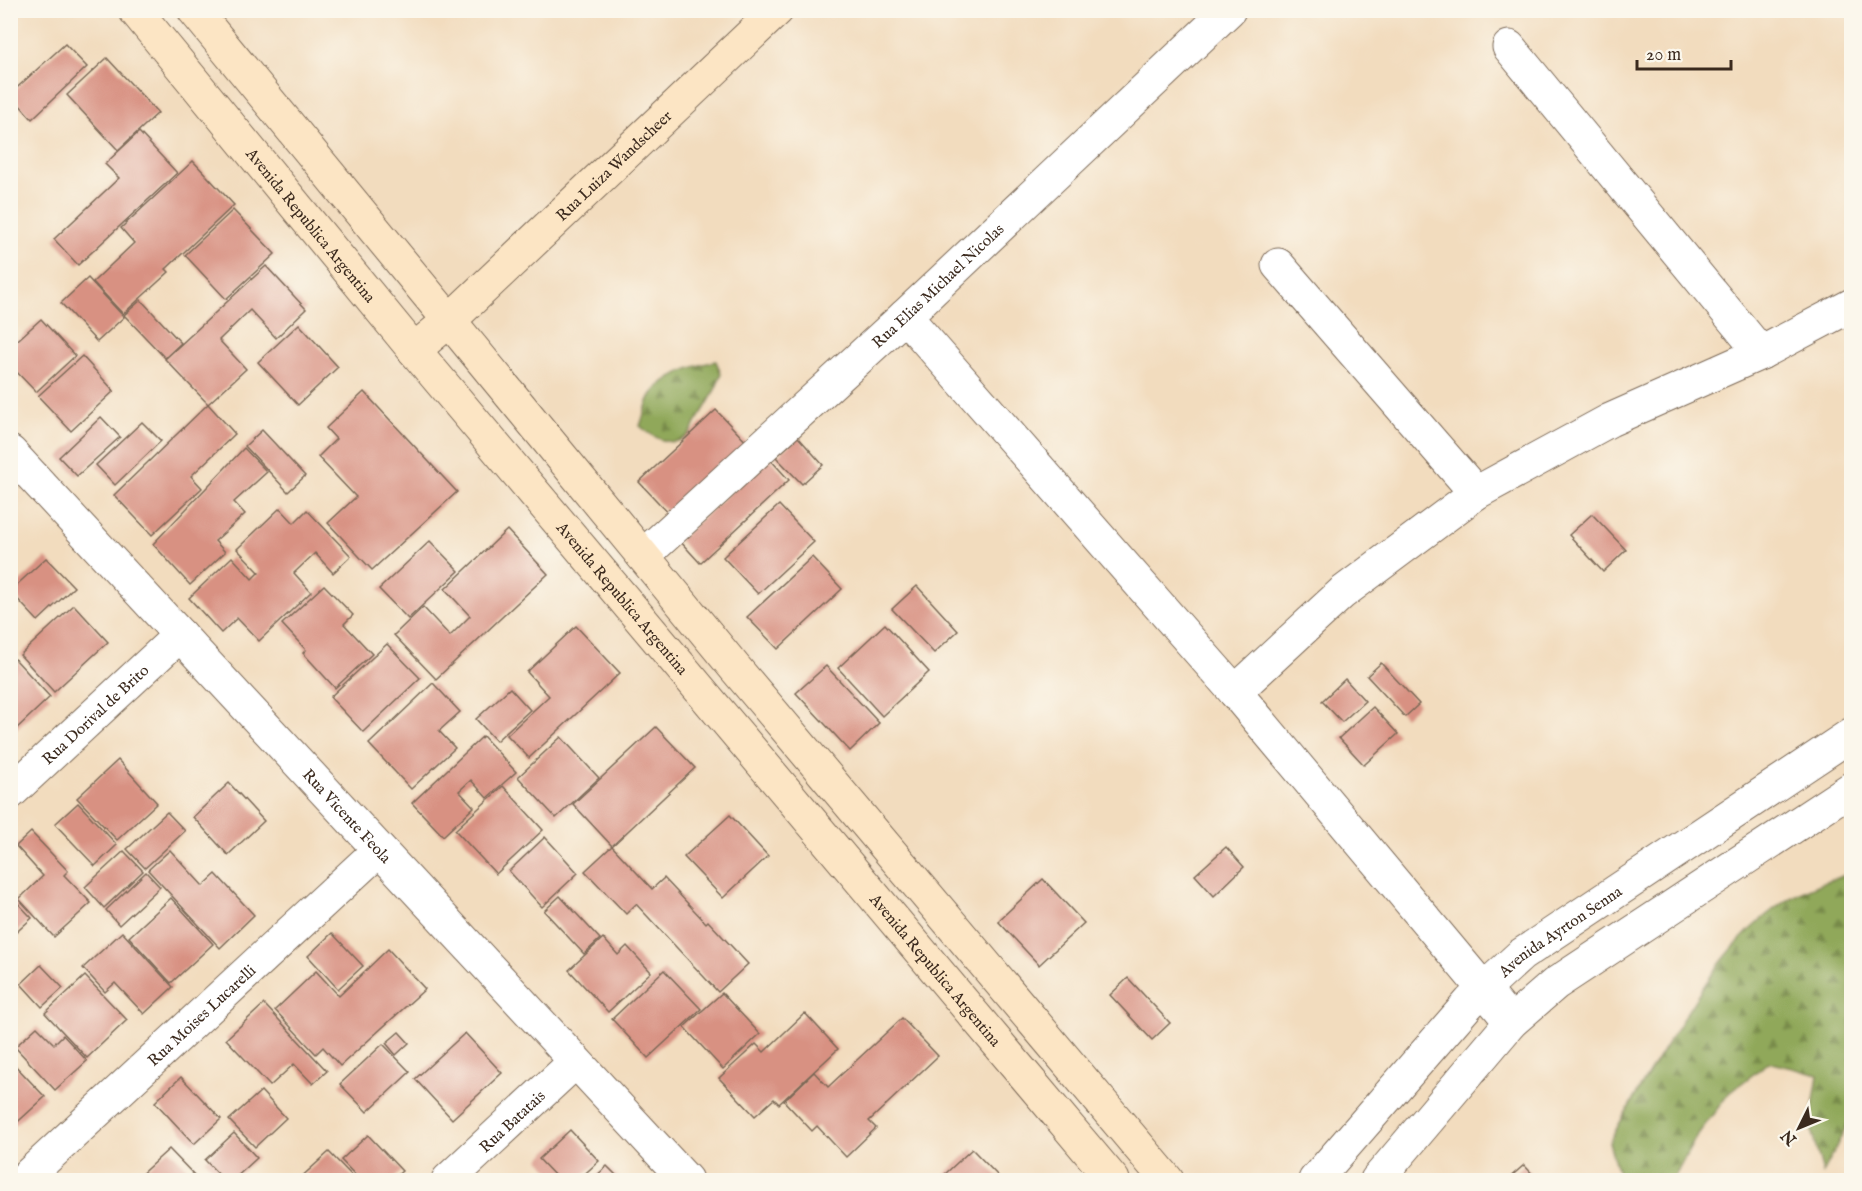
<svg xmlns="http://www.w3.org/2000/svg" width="1862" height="1191" font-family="'IM FELL English',serif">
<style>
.forest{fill:url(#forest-firs);stroke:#66693c;stroke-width:1.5}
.building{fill:#d89182}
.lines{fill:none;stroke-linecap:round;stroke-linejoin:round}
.minor-casing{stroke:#7b6856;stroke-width:35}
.secondary-casing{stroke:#7b6856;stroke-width:35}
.minor{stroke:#fff;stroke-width:33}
.secondary{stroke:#fce5c4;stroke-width:33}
.labels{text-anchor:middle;stroke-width:6;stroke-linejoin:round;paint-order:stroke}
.street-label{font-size:16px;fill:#3b2a1e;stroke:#fbf7ec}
</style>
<defs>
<pattern id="forest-firs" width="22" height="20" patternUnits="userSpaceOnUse" patternTransform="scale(1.5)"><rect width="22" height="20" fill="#90a85a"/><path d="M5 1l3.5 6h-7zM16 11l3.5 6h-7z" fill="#77894a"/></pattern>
</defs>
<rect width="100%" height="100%" fill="#fbf7ec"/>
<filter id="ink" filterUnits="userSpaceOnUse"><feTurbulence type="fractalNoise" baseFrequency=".0167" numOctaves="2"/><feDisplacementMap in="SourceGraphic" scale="12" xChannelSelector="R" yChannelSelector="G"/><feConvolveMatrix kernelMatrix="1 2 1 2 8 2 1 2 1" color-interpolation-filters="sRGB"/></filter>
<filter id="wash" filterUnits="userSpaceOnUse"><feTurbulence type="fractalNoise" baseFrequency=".008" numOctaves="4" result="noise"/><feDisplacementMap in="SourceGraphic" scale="24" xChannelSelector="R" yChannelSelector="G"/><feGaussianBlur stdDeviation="1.35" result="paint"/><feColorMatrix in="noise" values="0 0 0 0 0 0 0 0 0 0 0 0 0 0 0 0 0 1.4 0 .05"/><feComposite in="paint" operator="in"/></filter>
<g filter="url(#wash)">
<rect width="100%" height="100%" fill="#f2dcbe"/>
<g class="forest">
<path d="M716 361 721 374C716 391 707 406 697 420 694 424 693 430 690 433 674 451 654 438 640 426 644 416 646 402 652 394 667 374 693 366 716 361Z"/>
<path d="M1851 873V1117L1823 1173 1810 1126 1818 1075 1769 1062 1729 1093 1696 1137 1673 1180H1620L1609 1142C1629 1106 1650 1071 1672 1036 1703 986 1732 938 1781 904 1801 890 1828 881 1851 873Z"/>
</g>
<g id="blocks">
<g class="building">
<polygon points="65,44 87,67 32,119 10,94"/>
<polygon points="107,58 158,113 118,150 67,95"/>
<polygon points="139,132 177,173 78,265 54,239 119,178 105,164"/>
<polygon points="193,161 234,205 166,269 169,272 123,314 93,282 134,243 121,228"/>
<polygon points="233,210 275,254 226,299 185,255"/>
<polygon points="266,266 306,309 276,338 250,310 219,340 246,369 208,404 165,359"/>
<polygon points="88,278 124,317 97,342 61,303"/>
<polygon points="141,300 181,343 165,358 124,315"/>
<polygon points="41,319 75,356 36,392 10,365 10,347"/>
<polygon points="299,324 338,367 298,405 258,362"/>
<polygon points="82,356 114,391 71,431 38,396"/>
<polygon points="364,392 457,492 372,570 328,523 356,497 318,457 336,439 326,428"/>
<polygon points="208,404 235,434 191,476 202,488 152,535 114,495"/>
<polygon points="716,410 750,446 673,518 639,482"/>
<polygon points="101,417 120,437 77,476 59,457"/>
<polygon points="142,422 161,441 115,485 96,465"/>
<polygon points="262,430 305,476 288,492 245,446"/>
<polygon points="798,437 823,465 802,484 776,457"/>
<polygon points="244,448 267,472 234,502 245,514 215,541 225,552 190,585 153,544"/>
<polygon points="768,457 789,480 700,563 679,540"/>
<polygon points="779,505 814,542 758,594 723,557"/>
<polygon points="280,508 294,523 307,510 351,556 333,573 315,553 294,573 311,592 259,641 237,618 221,633 189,598 232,557 252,579 259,572 237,549"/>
<polygon points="1592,514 1626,550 1603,572 1569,535"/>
<polygon points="507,530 548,574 436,679 394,635 423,607 450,636 470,616 445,589"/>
<polygon points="430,541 459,571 408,619 379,589"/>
<polygon points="812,557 842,589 778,649 747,617"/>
<polygon points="46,558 74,587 38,621 10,591"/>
<polygon points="324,585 353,615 344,624 372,654 335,688 303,653 306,650 282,624"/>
<polygon points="917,586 958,631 934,653 892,609"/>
<polygon points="74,605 108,642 54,692 20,655"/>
<polygon points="885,624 929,672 882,716 838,668"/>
<polygon points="576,626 620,673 529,758 507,735 549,696 527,672"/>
<polygon points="387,644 420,678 363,732 330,697"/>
<polygon points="15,659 50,697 15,730 10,726 10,663"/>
<polygon points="1381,663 1419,704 1405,717 1367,676"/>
<polygon points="826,666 879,723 850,751 796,693"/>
<polygon points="1345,679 1365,701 1342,722 1322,701"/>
<polygon points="433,683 460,712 439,731 455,748 411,789 369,744"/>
<polygon points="510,688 530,710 496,741 476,719"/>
<polygon points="1373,707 1398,734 1364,765 1339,738"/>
<polygon points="656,727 695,768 612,846 652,889 664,878 706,923 708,921 748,964 718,992 636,904 626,914 585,871 612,846 573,804"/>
<polygon points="483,736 516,772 487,798 471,780 459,791 474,807 443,836 412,803"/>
<polygon points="561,737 599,778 556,818 518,777"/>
<polygon points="118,760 157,803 117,840 77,798"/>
<polygon points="229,783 264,821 228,855 193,817"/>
<polygon points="503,786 543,830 496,874 455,830"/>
<polygon points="78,803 117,845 95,866 55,824"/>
<polygon points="167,812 185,831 145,868 127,849"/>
<polygon points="730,815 768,856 723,898 684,857"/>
<polygon points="31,832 68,871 64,875 91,903 54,937 19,899 43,876 16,846"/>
<polygon points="545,837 578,873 542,907 509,871"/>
<polygon points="1226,847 1244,867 1214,896 1195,875"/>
<polygon points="170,850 203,886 216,874 254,915 220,948 148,870"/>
<polygon points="124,851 143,871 104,908 85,887"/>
<polygon points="146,872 160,887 119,925 106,910"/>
<polygon points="1043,879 1084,923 1039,965 998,921"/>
<polygon points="10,895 32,918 10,938"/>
<polygon points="560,896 600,939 584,954 544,911"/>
<polygon points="171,898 213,944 171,983 129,937"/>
<polygon points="122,932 173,987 144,1014 115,983 105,992 83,968"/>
<polygon points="332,933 363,966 338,989 308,956"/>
<polygon points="603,938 618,955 627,946 651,972 608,1012 569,970"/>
<polygon points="388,949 425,989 340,1066 323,1047 316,1054 275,1010 316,971 339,996"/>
<polygon points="41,965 63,988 42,1007 21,984"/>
<polygon points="664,970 701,1009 648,1058 612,1019"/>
<polygon points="85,976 127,1020 87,1058 45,1013"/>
<polygon points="1128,978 1170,1023 1152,1040 1110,995"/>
<polygon points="10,979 18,988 10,995"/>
<polygon points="722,993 760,1034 723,1069 684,1027"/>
<polygon points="264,1004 327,1071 313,1084 294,1064 270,1086 226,1039"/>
<polygon points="805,1013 838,1049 779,1104 774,1099 755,1116 719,1078 756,1044 764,1052"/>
<polygon points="902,1018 938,1056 869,1121 876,1128 846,1157 817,1126 812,1131 784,1101 814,1072 828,1087"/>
<polygon points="37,1027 54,1044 63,1035 87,1061 55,1090 15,1047"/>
<polygon points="399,1032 409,1043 396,1055 386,1043"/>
<polygon points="465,1033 502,1073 452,1119 415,1079"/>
<polygon points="383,1044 410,1072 367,1112 340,1084"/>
<polygon points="10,1060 45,1097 10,1129"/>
<polygon points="181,1077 221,1119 194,1144 155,1102"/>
<polygon points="261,1091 286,1118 255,1147 229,1120"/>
<polygon points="570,1130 599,1161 578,1180 559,1180 539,1159"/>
<polygon points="234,1133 257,1158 233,1180 224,1180 205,1160"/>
<polygon points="368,1135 402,1171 392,1180 360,1180 341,1160"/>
<polygon points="169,1149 199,1180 135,1180 137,1178"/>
<polygon points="972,1149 1002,1180 938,1180 945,1174"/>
<polygon points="329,1152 356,1180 298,1180"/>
<polygon points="1524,1165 1538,1180 1507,1180"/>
<polygon points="607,1166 621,1180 592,1180"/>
</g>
</g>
</g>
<g filter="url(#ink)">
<use href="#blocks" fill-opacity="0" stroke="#7b6856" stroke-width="1.5"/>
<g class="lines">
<g class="minor-casing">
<g id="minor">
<polyline points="1509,47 1761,353"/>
<polyline points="1278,265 1476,493"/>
<polyline points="905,316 1235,692 1511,1022"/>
<path id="s1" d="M10 452 686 1180"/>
<path id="s2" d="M643 556 905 316 1229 10"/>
<polyline points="1235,692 1342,593 1476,493 1610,420 1761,353 1852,305"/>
<path id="s3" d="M10 793 180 635"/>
<path id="s4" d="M23 1180 379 850"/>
<path id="s5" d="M448 1180 575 1062"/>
<path id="s6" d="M1315 1180 1470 1002 1521 955 1852 734"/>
<polyline points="1377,1180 1511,1022 1555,984 1852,788"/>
</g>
</g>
<g class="secondary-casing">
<g id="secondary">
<path id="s7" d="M135 10 414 350 1113 1180"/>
<polyline points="194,10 735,668 1167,1180"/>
<path id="s8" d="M414 350 450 320 777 10"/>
</g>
</g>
<use href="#minor" class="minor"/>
<use href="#secondary" class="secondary"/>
</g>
</g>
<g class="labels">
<g class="street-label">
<text dy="6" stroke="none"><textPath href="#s8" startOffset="272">Rua Luiza Wandscheer</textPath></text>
<text dy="6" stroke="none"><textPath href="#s7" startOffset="278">Avenida Republica Argentina</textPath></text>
<text dy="6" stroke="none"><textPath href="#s2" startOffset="400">Rua Elias Michael Nicolas</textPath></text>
<text dy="6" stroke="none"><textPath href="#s7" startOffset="764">Avenida Republica Argentina</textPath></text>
<text dy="6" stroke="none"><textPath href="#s3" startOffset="116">Rua Dorival de Brito</textPath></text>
<text dy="6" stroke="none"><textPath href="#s1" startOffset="496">Rua Vicente Feola</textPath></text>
<text dy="6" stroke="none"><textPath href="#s6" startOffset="351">Avenida Ayrton Senna</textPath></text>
<text dy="6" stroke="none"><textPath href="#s7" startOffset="1250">Avenida Republica Argentina</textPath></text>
<text dy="6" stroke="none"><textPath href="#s4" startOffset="243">Rua Moises Lucarelli</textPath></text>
<text dy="6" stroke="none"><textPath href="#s5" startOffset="87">Rua Batatais</textPath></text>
</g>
</g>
<rect width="1862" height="1191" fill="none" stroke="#fbf7ec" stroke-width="36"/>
<g transform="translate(1799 1128) rotate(227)" stroke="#fbf7ec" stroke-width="4.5" paint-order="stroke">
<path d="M0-4.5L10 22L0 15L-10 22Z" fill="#3b2a1e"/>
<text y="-9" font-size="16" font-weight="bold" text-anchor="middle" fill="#3b2a1e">N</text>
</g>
<path d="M1637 60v9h94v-9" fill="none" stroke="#3b2a1e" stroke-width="3"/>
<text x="1646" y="60" font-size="18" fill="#3b2a1e" stroke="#fbf7ec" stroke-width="4.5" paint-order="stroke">20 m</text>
</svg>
